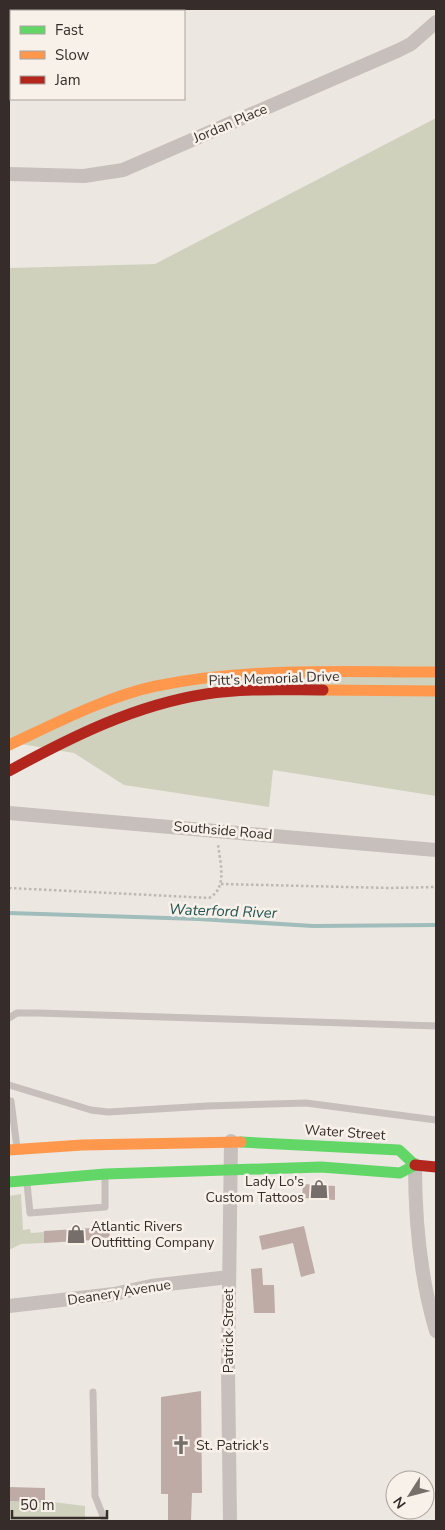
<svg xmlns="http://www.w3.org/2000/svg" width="445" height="1530" font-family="'Nunito Sans',sans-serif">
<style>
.green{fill:#cfd1bd}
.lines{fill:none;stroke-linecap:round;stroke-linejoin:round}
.stream{stroke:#a0bdbc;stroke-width:4}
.building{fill:#bfaba5}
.path{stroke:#beb8b4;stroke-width:2.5;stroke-dasharray:2.5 2.5;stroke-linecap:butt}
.lane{stroke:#c6bfbb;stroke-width:7}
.street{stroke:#c6bfbb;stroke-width:14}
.fast{stroke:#63d668;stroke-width:11}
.slow{stroke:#ff974d;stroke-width:11}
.jam{stroke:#b3261e;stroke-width:11}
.labels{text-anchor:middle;stroke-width:5;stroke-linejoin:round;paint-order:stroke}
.street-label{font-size:14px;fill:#362d2a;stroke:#f8f1ea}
.poi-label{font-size:14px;fill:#362d2a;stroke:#f8f1ea;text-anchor:start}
.water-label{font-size:15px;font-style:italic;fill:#225454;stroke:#f8f1ea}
</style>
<rect width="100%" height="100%" fill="#ede7e2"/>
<g class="green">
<polygon points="436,118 436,796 273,770 269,807 124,785 74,753 9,742 9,268 155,264"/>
<polygon points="21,1194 23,1230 30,1229 31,1233 44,1232 44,1243 21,1244 9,1250 9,1196"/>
<polygon points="9,1501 53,1504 53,1502 85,1506 85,1521 9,1521"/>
</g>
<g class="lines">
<polyline class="stream" points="9,913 199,919 313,926 436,925"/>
</g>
<g class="building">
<polygon points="303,1184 335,1186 335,1200 302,1198"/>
<polygon points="304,1226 315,1273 301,1277 293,1243 262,1250 259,1236"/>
<polygon points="109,1227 110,1239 44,1243 44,1231"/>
<polygon points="262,1268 263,1285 274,1285 275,1313 254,1313 251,1269"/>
<polygon points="201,1391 202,1493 192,1493 191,1521 168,1521 168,1494 161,1494 161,1397"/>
<polygon points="9,1487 45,1488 45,1503 9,1501"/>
</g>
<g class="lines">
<g class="path">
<polyline points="221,884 390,888 436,887"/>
<path d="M9 888 209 898C228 888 220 862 218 844"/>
</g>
<g class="lane">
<polyline points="9,1018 17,1013 38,1013 436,1026"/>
<polyline points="9,1085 91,1110 108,1112 207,1106 306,1103 436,1120"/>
<polyline points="11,1101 17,1148"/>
<polyline points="27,1183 30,1213 105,1207 105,1175"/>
<polyline points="93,1392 95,1496 105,1521"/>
</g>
<g class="street">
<polyline points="9,174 84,176 123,170 397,51 411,44 436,22"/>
<polyline points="9,813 436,850"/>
<path d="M415 1165C415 1221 420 1277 436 1331"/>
<polyline points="9,1306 114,1294 151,1286 229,1277"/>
<polyline points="230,1521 228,1371 231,1141"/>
</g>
<g class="fast">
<polyline points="241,1142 399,1150 415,1165"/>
<polyline points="9,1182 105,1174 321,1167 400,1173 415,1165"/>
</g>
<g class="slow">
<polyline points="323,690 436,691"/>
<path d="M9 745C54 724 108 696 156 686 248 667 343 672 436 672"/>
<polyline points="9,1150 82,1145 241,1142"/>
</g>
<g class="jam">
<path d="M9 771C71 737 135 705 206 694 244 688 285 690 323 690"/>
<polyline points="415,1165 436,1167"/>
</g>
</g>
<defs>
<g id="shop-bare" transform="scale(1.5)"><path d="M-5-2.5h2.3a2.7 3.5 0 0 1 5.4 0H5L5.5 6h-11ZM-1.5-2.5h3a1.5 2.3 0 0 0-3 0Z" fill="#766e6a" stroke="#f8f1ea" stroke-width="2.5" paint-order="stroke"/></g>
<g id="church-bare" transform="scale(1.5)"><path d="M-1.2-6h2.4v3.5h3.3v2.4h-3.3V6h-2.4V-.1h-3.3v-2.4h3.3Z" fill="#766e6a" stroke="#f8f1ea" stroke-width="2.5" paint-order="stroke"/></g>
</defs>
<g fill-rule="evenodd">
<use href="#shop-bare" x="319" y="1189"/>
<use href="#shop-bare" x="76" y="1234"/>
<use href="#church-bare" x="181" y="1445"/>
</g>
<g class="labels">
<g class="street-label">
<text transform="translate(230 123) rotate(-23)" y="5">Jordan Place</text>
<text transform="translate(274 678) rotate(-2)" y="5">Pitt's Memorial Drive</text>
<text transform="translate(223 830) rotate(5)" y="5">Southside Road</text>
<text transform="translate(345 1132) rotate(4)" y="5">Water Street</text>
<text transform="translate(119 1292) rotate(-9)" y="5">Deanery Avenue</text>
<text transform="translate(228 1331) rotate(-90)" y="5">Patrick Street</text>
</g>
<g class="poi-label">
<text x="304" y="1186" text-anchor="end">Lady Lo's<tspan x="304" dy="16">Custom Tattoos</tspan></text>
<text x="91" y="1231">Atlantic Rivers<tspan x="91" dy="16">Outfitting Company</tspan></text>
<text x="196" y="1450">St. Patrick's</text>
</g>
<g class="water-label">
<text transform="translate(223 911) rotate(2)" y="5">Waterford River</text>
</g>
</g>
<rect width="445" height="1530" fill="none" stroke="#362d2a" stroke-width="20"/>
<rect x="10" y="10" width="175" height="90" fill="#f8f1ea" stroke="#aaa39d"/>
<rect x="20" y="26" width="25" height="8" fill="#63d668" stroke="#aaa39d"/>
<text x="55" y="35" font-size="15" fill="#362d2a">Fast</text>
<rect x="20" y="51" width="25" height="8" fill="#ff974d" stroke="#aaa39d"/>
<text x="55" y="60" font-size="15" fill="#362d2a">Slow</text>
<rect x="20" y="76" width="25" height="8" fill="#b3261e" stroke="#aaa39d"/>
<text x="55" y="85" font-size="15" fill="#362d2a">Jam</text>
<g transform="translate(410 1495) rotate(234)"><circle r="24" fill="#f8f1ea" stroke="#aaa39d"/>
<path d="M0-4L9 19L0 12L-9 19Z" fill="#766e6a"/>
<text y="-8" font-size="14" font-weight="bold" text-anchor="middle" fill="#362d2a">N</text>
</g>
<path d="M12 1510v8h95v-8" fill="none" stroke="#362d2a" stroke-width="2.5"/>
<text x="20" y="1510" font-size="15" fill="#362d2a" stroke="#f8f1ea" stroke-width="4" paint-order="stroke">50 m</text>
</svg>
